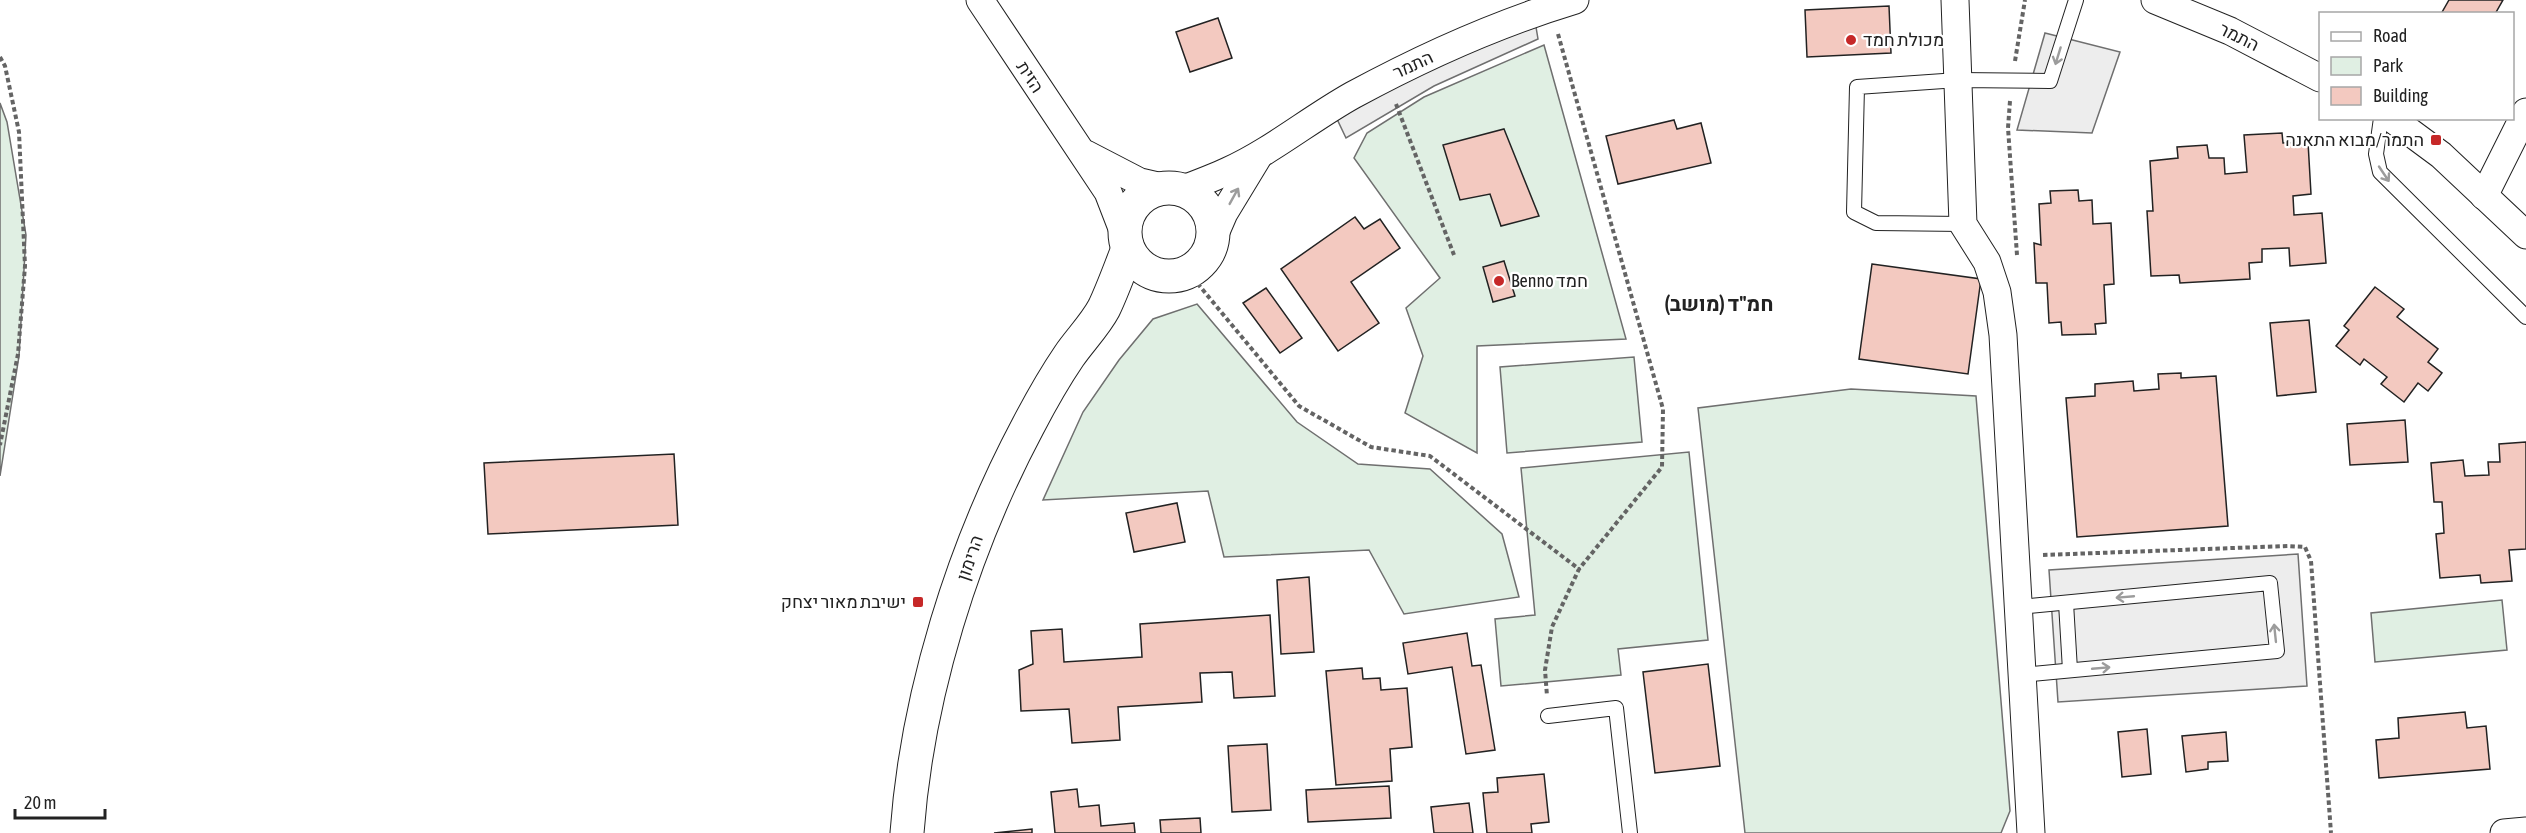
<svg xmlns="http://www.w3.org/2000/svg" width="2526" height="833" font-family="'Asap Condensed',Heebo,sans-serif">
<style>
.green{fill:#e0efe3;stroke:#6f6f6f;stroke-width:1.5}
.parking{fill:#ededed;stroke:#6f6f6f;stroke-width:1.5}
.building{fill:#f3c9c0;stroke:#222;stroke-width:1.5}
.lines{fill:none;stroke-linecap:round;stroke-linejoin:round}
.lane-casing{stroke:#222;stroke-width:16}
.street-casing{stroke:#222;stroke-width:29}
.secondary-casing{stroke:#222;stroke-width:35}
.path{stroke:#646464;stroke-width:4;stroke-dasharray:4.5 3;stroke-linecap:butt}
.lane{stroke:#fff;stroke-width:14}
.street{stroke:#fff;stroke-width:27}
.secondary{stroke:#fff;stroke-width:33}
.oneway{stroke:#9c9c9c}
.poi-dot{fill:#c62828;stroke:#fff;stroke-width:2}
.labels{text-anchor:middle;stroke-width:4.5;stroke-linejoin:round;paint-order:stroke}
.street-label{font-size:18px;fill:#222;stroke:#fff}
.poi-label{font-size:18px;fill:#222;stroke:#fff;text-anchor:start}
.quarter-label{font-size:21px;font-weight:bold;fill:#222;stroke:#fff}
</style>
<rect width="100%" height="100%" fill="#fff"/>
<g class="green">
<polygon points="1544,45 1626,339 1477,346 1477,453 1405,413 1423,356 1406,308 1440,278 1354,158 1367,133 1424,97"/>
<polygon points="0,103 7,122 26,235 19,356 0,476"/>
<polygon points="1197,304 1297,422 1358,464 1430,469 1502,534 1519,597 1404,614 1369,550 1224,557 1208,491 1043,500 1083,412 1119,360 1153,319"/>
<polygon points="1634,357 1642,442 1507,453 1500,367"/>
<polygon points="1851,389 1976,396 2010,811 2001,833 1745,833 1698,408"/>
<polygon points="1689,452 1708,640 1618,649 1621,675 1501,686 1495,619 1535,615 1521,468"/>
<polygon points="2502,600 2507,650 2375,662 2371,613"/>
</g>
<g class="parking">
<polygon points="1535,21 1538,39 1434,86 1346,138 1337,119 1434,65"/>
<polygon points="2045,33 2120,52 2092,133 2017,130"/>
<polygon points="2298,554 2307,686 2058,702 2049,570"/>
</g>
<g class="building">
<polygon points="2449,0 2503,0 2495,14 2441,14"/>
<polygon points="1889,6 1891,53 1807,57 1805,10"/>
<polygon points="1218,18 1232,58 1190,72 1176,32"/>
<polygon points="1674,120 1677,129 1701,123 1711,163 1618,184 1606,136"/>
<polygon points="1504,129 1539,216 1501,226 1490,194 1460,200 1443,145"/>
<polygon points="2282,133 2283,143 2308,142 2311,194 2293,196 2294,215 2322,213 2326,263 2290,266 2289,248 2262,249 2262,262 2249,263 2250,279 2180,283 2179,275 2151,276 2147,211 2153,211 2150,161 2178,158 2177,147 2207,145 2209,158 2224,158 2225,174 2247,172 2244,135"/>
<polygon points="2078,190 2079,201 2092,200 2093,224 2111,223 2114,284 2104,285 2106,323 2095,324 2096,334 2062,335 2061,322 2049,323 2047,283 2036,283 2034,243 2041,245 2039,204 2051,203 2050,191"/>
<polygon points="1355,217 1364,229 1380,219 1400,248 1351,282 1379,323 1338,351 1281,269"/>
<polygon points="1504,261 1515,296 1493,302 1483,267"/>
<polygon points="1872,264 1981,279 1968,374 1859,359"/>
<polygon points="2375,287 2404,309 2397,317 2438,349 2428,362 2442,373 2428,391 2418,383 2404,402 2381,384 2387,377 2364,359 2360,365 2336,346 2349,330 2344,326"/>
<polygon points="1266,288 1302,338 1280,353 1243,303"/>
<polygon points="2309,320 2316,392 2277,396 2270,323"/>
<polygon points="2181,373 2181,378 2216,376 2228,526 2077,537 2066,398 2095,396 2095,384 2133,381 2134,391 2159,389 2158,374"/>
<polygon points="2405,420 2408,462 2350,465 2347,424"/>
<polygon points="2526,442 2526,549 2509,550 2512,581 2481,583 2480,575 2440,578 2436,534 2444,533 2442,502 2434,502 2431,463 2463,460 2465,476 2489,475 2488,462 2500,462 2499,444"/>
<polygon points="674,454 678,525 488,534 484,463"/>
<polygon points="1177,503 1185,542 1134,552 1126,513"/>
<polygon points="1309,577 1314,652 1281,654 1277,580"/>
<polygon points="1270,615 1275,696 1234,698 1232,672 1200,673 1202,702 1118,707 1120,740 1072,743 1069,709 1021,711 1019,670 1033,664 1031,631 1062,629 1064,662 1142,657 1140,624"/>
<polygon points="1467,633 1472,666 1481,665 1495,750 1466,754 1452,667 1408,674 1403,643"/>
<polygon points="1708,664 1720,766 1655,773 1643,672"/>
<polygon points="1362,668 1363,679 1380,678 1381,690 1407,688 1412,747 1390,749 1392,781 1336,785 1326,671"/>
<polygon points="2465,712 2467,728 2486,726 2490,769 2379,778 2376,740 2399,738 2398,718"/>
<polygon points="2147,729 2151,774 2122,777 2118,732"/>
<polygon points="2226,732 2228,761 2208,762 2208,769 2186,772 2182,736"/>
<polygon points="1267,744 1271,810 1232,812 1228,746"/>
<polygon points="1544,774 1549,822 1531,824 1532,833 1487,833 1483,793 1498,792 1497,778"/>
<polygon points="1389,786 1391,818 1308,822 1306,790"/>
<polygon points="1077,789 1079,807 1099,805 1101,826 1134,823 1135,833 1055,833 1051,792"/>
<polygon points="1469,803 1473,833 1434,833 1431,807"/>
<polygon points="1200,818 1201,833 1161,833 1160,820"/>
<polygon points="1032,829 1032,833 994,833"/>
</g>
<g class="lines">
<g class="lane-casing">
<g id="lane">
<polyline points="2381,118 2376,154 2380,172 2526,317"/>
<polyline points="1963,224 1876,223 1854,212 1857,87 1958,80 2050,81 2076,0"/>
<polyline points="2066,603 2070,670"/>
<polyline points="2019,607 2270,583 2277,651 2022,675"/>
<polyline points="1548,716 1616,708 1630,833"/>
</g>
</g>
<g class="street-casing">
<g id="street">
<polyline points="980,0 1108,192 1125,236"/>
<polyline points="1955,0 1963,224 1987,262 1997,292 2003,335 2031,833"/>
<polyline points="2155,0 2230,31 2320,78"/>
<polyline points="2391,118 2441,155 2526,235"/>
<polyline points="1086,154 1140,182 1166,188"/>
<path d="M1181 190C1197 184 1213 178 1228 171 1272 151 1310 119 1353 95 1423 57 1499 23 1575 0"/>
<polyline points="2484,196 2526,112"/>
<polyline points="1211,243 1224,213 1258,157"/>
<polyline points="2504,833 2526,831"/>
</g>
</g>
<g class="secondary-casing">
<g id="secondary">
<circle cx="1169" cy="232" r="44"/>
<path d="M907 833C917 695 963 548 1028 426 1040 403 1054 378 1069 356 1080 340 1095 325 1104 308 1113 289 1120 269 1128 249"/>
</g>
</g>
<g class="path">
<polyline points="1558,34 1663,409 1662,467 1579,569"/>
<polyline points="0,57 5,66 19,132 25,266 18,354 0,445"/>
<polyline points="2015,61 2025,0"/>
<polyline points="2010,101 2008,128 2017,255"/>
<polyline points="1396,104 1454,255"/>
<polyline points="1188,272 1299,406 1371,447 1430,456 1579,569 1552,627 1545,670 1547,696"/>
<polyline points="2043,555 2288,546 2305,547 2311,561 2331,833"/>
</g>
<use href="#lane" class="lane"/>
<use href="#street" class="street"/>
<use href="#secondary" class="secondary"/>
</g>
<defs><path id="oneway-shaft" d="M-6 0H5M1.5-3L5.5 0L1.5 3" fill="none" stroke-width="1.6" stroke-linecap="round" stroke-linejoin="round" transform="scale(1.5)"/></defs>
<g class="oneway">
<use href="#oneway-shaft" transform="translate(2058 56) rotate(107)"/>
<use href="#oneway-shaft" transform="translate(2384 174) rotate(56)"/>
<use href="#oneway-shaft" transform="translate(1234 196) rotate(-61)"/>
<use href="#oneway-shaft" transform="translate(2125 597) rotate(175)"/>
<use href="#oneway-shaft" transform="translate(2275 633) rotate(-96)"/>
<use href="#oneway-shaft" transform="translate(2101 668) rotate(-5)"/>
</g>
<g class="poi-dot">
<circle cx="1851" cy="40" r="6"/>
<rect x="2430" y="134" width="12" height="12" rx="3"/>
<circle cx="1499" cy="281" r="6"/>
<rect x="912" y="596" width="12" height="12" rx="3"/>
</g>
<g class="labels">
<g class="street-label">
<text transform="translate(2239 37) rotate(26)" y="6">התמר</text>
<text transform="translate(1413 65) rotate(-25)" y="6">התמר</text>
<text transform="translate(1030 77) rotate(57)" y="6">הזית</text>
<text transform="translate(970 558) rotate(-71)" y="6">הרימון</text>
</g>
<g class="poi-label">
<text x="1863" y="46">מכולת חמד</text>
<text x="2424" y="146" text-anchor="end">התמר/מבוא התאנה</text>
<text x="1511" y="287">Benno חמד</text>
<text x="906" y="608" text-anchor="end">ישיבת מאור יצחק</text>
</g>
<g class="quarter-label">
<text x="1719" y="311">חמ"ד (מושב)</text>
</g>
</g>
<rect x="2319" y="12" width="195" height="108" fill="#ffffff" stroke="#a7a7a7" stroke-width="1.5"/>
<rect x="2331" y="32" width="30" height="9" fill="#ffffff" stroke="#a7a7a7" stroke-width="1.5"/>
<text x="2373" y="42" font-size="18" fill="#222222">Road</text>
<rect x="2331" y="57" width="30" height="18" fill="#e0efe3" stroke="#a7a7a7" stroke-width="1.5"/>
<text x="2373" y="72" font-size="18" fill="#222222">Park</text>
<rect x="2331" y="87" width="30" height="18" fill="#f3c9c0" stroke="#a7a7a7" stroke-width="1.5"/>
<text x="2373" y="102" font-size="18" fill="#222222">Building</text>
<path d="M15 809v9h90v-9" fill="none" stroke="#222222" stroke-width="3"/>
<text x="24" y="809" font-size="18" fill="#222222" stroke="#ffffff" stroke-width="4.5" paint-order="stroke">20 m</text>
</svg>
